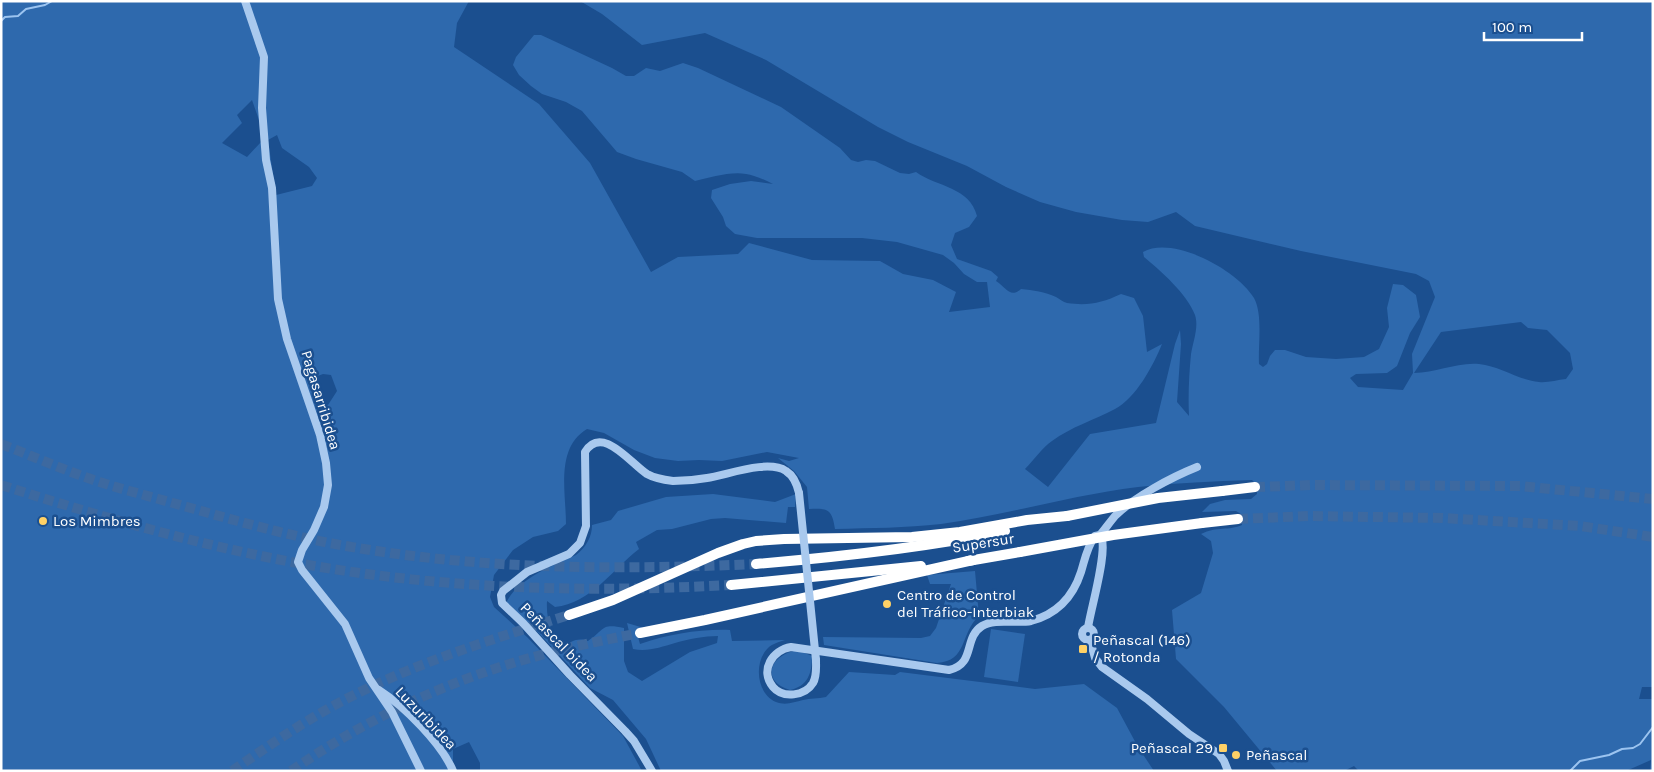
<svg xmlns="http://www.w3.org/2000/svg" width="1654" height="772" font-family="Karla,sans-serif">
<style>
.green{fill:#2e69ad;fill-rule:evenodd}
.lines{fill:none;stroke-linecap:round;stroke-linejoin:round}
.stream{stroke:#9cc4f0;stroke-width:2}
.highway-tunnel{stroke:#3d69a0;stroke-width:10;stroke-dasharray:10 5;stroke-linecap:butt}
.minor{stroke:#a9c9ee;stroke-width:8}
.highway{stroke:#fff;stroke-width:10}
.minor-bridge{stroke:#a9c9ee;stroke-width:8}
.highway-bridge{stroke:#fff;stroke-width:10}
.poi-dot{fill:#ffd166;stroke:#1b4f8f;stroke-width:2}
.labels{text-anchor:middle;stroke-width:5;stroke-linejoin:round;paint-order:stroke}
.street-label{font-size:15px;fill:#fff;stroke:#1b4f8f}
.poi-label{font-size:15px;fill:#fff;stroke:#1b4f8f;text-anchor:start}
</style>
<rect width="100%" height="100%" fill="#1b4f8f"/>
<g class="green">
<path d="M1 1H469L457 23 454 47 539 104 590 163 651 272 678 257 738 254 749 243 812 260 880 261 903 274 933 280 956 292 949 312 990 307 987 282H977L964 274 954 263 943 255 897 242 862 238H757L735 234 726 226 723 217 711 198 712 190 730 184 751 181 773 184C767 181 761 178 754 176 736 169 713 177 695 181L682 172 636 159 617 152 582 111 566 102 542 94 531 86 519 75 513 65 516 57 534 35H541L612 68 626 76H634L646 68 660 71 683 63 698 68 781 107 840 148 851 160 858 162 866 160 875 161 900 173 909 174 916 172C937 187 970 187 977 216L969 227 955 233 951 245 957 259 991 271 998 277 996 281C1006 287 1010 299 1021 289 1033 290 1045 292 1056 297 1060 299 1063 302 1067 303 1088 306 1102 303 1121 294L1134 298 1143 316 1147 352 1162 344C1153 366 1136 398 1115 409 1094 420 1071 427 1052 441 1042 448 1034 460 1025 469L1048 487 1090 434 1156 423 1175 344 1180 330 1181 344 1177 402 1189 416C1188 396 1189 375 1191 354 1193 342 1199 327 1195 315 1187 294 1161 271 1144 257L1143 252C1173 235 1237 270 1254 298 1263 314 1258 345 1259 364L1263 367 1267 364 1270 356 1275 350H1285L1306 357 1336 359 1364 357 1379 349 1389 327 1387 308 1393 284 1403 285 1416 295 1420 317 1410 333 1397 366 1387 373 1356 374 1350 378 1358 387 1403 390 1413 373 1412 354 1435 297 1429 281 1416 274 1301 251 1195 226 1176 212 1148 222 1122 220 1076 212 1040 202 1006 187 967 166 908 142 878 127 766 60 705 33 642 45 602 14 580 1H1653V687H1642L1639 699H1653V771H1650L1651 760 1626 771H1359L1354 766 1344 771H1277L1224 707 1176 659 1172 610 1201 593 1213 553 1211 541 1201 534C1217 526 1229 531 1242 525L1241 514 1236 511 1202 512 1210 504 1225 500 1251 499 1257 494V485L1252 480C1214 481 1176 483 1138 487 1072 495 1007 515 941 524 906 528 870 528 835 529 832 509 828 508 809 509L807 487 794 471 778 458 789 461 799 458 767 452 722 461 699 460 678 461 655 458 634 450 604 433 587 429C555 448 566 493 566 524L558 531 533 537 513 550 494 575 490 597 494 607 527 637 623 736 642 771H480V763L469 742 453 749V771H1ZM252 100 259 120 261 142 247 157 222 143 242 123 237 115ZM277 135 282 148 309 167 317 178 312 186 276 195 268 140ZM1521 322 1528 328 1547 330 1570 353 1573 369 1566 379C1557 380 1547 383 1539 382 1518 380 1500 366 1479 364 1457 362 1436 373 1414 373L1441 332ZM323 374 331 375 337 391 328 405C314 400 311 393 310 379Z"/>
<path d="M713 494 775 502 796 494 795 507H788L786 523 725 518 711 519 672 529 657 530 636 542 639 549C612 570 591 603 555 607L547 601C546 621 551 632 563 647 571 641 578 637 588 641 605 630 600 623 624 628V661L628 672 642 681 690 652 717 643 718 636C704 636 689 639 675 643 661 647 648 652 633 649L627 623 644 628 636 630 640 644C669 634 700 629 730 630L732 641 785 640C779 642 772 644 768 648 753 663 757 694 776 702 786 706 794 702 803 700 810 698 818 699 826 697L849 672 895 675 900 672 1035 689 1084 684 1117 708 1138 747 1154 771H661L646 739 613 700 590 688 534 628 506 603C518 578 553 566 576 555 586 547 592 537 592 525L611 520 618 511 666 497Z"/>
<path d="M975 571 979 616C960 633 968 661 937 663L824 645 823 637 921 638 930 636 936 628 951 584H930L927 575Z"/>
<polygon points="991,629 1025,634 1018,682 984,677"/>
<path d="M794 651 802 652 812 656C812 673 808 686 790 690 762 682 768 657 794 651Z"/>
</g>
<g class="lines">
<g class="stream">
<polyline points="1,21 5,17 18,16 26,9 45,5 52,1"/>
<polyline points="1570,771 1580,761 1609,755 1622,749 1633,748 1640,744 1653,727"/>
</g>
<g class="highway-tunnel">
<path d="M1 444C30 455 59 468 88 478 116 488 145 495 173 503 230 519 288 536 346 546 482 570 619 570 756 564"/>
<path d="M1 485C114 521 229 554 346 571 473 590 602 592 731 585"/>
<polyline points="1255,487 1313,485 1520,486 1653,499"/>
<polyline points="1238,519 1310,516 1442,518 1580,526 1653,537"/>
<path d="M232 771C274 742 316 713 362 691 428 659 499 637 569 615"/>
<path d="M291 771C363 721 444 682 530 658 566 648 603 640 640 633"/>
</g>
<g class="minor">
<polyline points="245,1 264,57 262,108 266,160 272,188 278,299 287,339 320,435 326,463 328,485 324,507 314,530 302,550 298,562 302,570 345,624 369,678 392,712 421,771"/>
<path d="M1100 535C1105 529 1110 522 1115 516 1134 497 1172 477 1197 467"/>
<circle cx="1088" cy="634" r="6"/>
<polyline points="1090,640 1095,658 1102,667 1147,699 1189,734 1219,754 1224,761 1228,771"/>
<path d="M816 660C816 668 817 676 813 683 805 696 783 699 773 687 759 670 773 650 791 647L949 670C976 664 963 638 982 626 995 618 1016 624 1031 621 1057 614 1073 597 1081 572 1085 559 1087 547 1095 536L1100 535C1110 546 1090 611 1088 628"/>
<path d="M379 690C404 706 442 744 453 771"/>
<path d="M652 771 634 741 625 731 570 675 523 623 502 603 501 595 503 591 527 572 569 554 580 543 586 526 585 452C602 424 631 464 647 474 654 478 665 480 673 481 684 481 696 480 707 478 727 475 768 459 786 471 794 476 797 484 799 493"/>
</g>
<g class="highway">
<polyline points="1222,491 1255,487"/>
<polyline points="1202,523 1238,519"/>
<polyline points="968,561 1020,552"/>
<path d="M756 564C839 557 923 548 1005 531"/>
<polyline points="731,585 921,566"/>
<polyline points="569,615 613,600 718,553 743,544 756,541 784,539 912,537 960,532 1027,520 1067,516"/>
<polyline points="640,633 705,620 973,560"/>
</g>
<polyline class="minor-bridge" points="799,493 816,660"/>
<g class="highway-bridge">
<polyline points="1067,516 1158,498 1222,491"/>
<polyline points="1020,552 1113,535 1202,523"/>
</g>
</g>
<g class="poi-dot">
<circle cx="43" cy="521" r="5"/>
<circle cx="887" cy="604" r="5"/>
<rect x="1078" y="644" width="10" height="10" rx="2.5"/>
<rect x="1218" y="743" width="10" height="10" rx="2.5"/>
<circle cx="1236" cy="755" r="5"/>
</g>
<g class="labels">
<g class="street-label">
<text transform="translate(321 400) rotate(73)" y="5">Pagasarribidea</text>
<text transform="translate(983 543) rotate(-9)" y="5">Supersur</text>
<text transform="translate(559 642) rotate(46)" y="5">Peñascal bidea</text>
<text transform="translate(426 718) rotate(46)" y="5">Luzuribidea</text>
</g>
<g class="poi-label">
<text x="53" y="526">Los Mimbres</text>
<text x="897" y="600">Centro de Control<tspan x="897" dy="17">del Tráfico-Interbiak</tspan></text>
<text x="1093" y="645">Peñascal (146)<tspan x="1093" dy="17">/ Rotonda</tspan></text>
<text x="1213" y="753" text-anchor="end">Peñascal 29</text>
<text x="1246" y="760">Peñascal</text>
</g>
</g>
<rect width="1654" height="772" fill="none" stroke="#ffffff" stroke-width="5"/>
<path d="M1484 32v8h98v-8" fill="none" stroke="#ffffff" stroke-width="2.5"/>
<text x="1492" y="32" font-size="15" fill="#ffffff" stroke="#1b4f8f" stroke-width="4" paint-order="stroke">100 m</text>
</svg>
